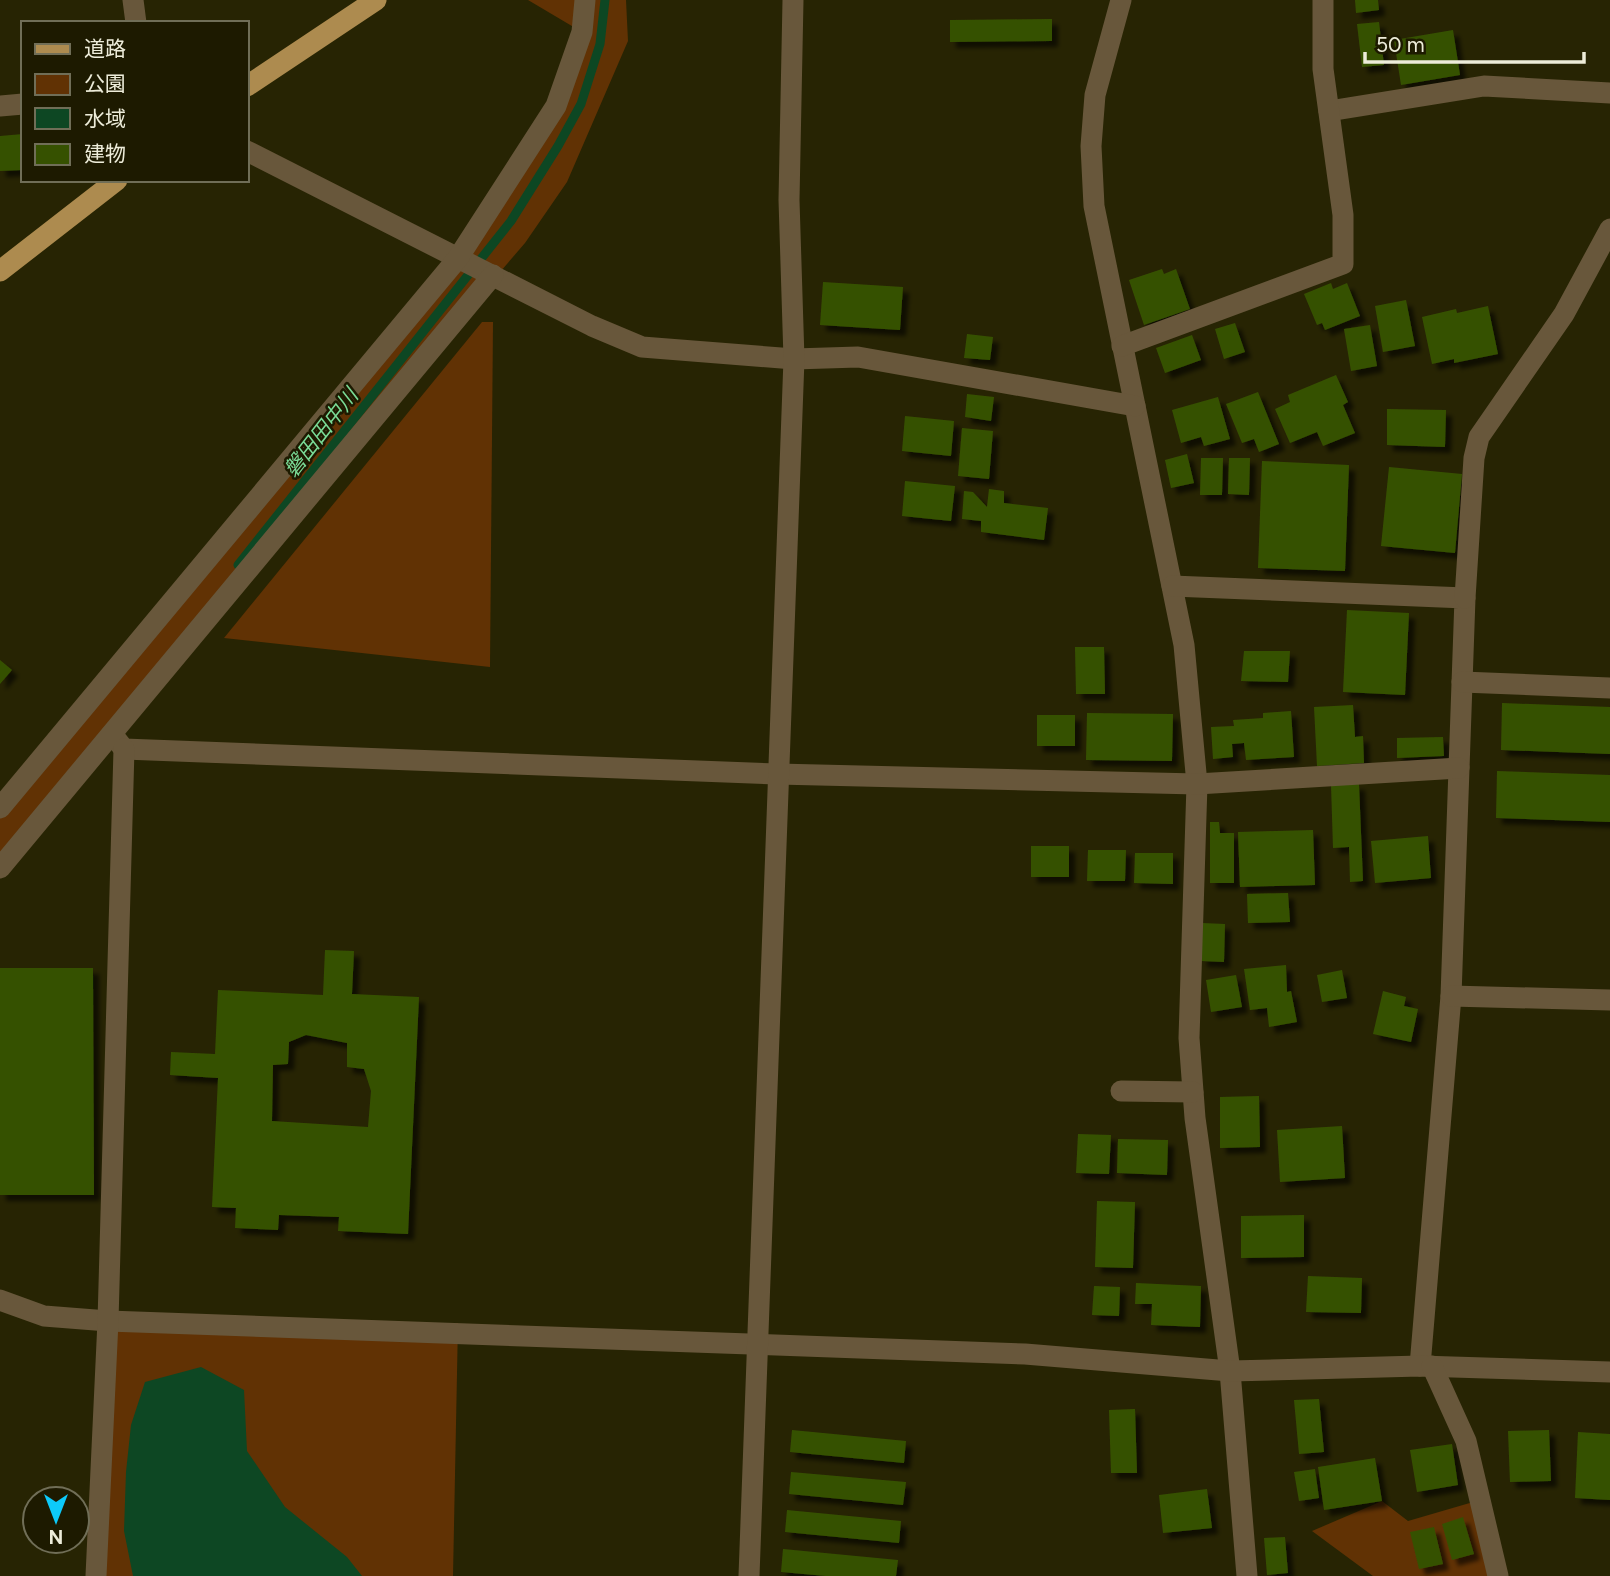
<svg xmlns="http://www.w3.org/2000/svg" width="1610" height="1576" font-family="Figtree,'Noto Sans JP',sans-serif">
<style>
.green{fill:#613204}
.water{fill:#0d4723}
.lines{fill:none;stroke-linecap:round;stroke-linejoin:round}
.stream{stroke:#0d4723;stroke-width:9}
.building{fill:#365100;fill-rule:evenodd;filter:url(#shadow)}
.minor{stroke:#68573b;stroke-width:21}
.major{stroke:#ad8b4f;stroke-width:21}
.labels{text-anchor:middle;stroke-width:5;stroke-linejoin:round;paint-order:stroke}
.water-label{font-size:21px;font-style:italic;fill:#7adb96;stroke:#1d1a00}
</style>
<defs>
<filter id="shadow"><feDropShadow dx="6" dy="6" stdDeviation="2" flood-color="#0009"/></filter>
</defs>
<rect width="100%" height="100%" fill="#272403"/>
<g class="green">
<polygon points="528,0 582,0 582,32"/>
<polygon points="593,0 626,0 628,41 567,182 525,243 357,438 0,868 0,808 434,302 529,148"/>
<polygon points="482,322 493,322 490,667 224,638"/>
<polygon points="458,1323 453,1576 96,1576 108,1331"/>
<polygon points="1480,1500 1498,1576 1373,1576 1312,1531 1382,1501 1408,1521"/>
</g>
<polygon class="water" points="201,1367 244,1390 247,1451 285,1507 347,1557 362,1576 133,1576 124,1531 126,1472 131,1425 145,1382"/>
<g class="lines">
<polyline class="stream" points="238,565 511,221 558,146 581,104 600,44 605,0"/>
</g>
<g class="building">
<polygon points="1355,0 1378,0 1379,10 1356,13"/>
<polygon points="1052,19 1052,41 950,42 950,20"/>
<polygon points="1379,22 1384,65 1362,67 1357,24"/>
<polygon points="1453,30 1460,75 1401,85 1394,40"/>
<polygon points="23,134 23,170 0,171 0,136"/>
<polygon points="1162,269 1164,274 1176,269 1190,309 1144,325 1129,280"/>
<polygon points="823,282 903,287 900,330 820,325"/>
<polygon points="1331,283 1333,289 1347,283 1360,316 1325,330 1322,323 1317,325 1304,294"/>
<polygon points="1406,300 1415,346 1383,352 1375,306"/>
<polygon points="1488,306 1498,354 1454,363 1454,359 1432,364 1422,317 1456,309 1457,313"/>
<polygon points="1235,323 1245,352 1224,359 1215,329"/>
<polygon points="1370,325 1377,366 1351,371 1344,329"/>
<polygon points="967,334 993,337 990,360 964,358"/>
<polygon points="1192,335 1201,360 1165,373 1156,348"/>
<polygon points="1336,375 1348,402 1343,405 1355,433 1323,446 1317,432 1290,443 1275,409 1290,402 1288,395"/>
<polygon points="1258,392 1279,444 1259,452 1254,439 1242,443 1226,404"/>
<polygon points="967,394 994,397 991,421 965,417"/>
<polygon points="1218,397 1230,439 1204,446 1201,437 1181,443 1172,410"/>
<polygon points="1387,409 1446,410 1445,447 1387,445"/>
<polygon points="905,416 954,421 951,456 902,451"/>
<polygon points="962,428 993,431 989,479 958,476"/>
<polygon points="1187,454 1194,483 1171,488 1165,460"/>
<polygon points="1201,458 1223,458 1222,495 1200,495"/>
<polygon points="1229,458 1250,458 1249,495 1228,494"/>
<polygon points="1262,461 1349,465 1345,571 1258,568"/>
<polygon points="1389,467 1462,474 1455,553 1381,546"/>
<polygon points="905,481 955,486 951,521 902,516"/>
<polygon points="989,489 1004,491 1004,503 1048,508 1044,540 981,532 981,521 962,519 964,491 973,492 987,507"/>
<polygon points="1347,610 1409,613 1405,695 1343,692"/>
<polygon points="1075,647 1104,647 1105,694 1076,694"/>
<polygon points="1244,651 1290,651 1288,682 1241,681"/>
<polygon points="0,660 12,670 0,684"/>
<polygon points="1502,703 1610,707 1610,754 1501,750"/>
<polygon points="1353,705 1355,737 1363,736 1364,763 1317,766 1314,707"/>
<polygon points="1291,711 1294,757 1246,760 1244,743 1232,744 1233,757 1213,759 1211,727 1234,726 1233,720 1263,718 1263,713"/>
<polygon points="1087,713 1173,714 1172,761 1086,760"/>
<rect x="1037" y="715" width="38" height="31"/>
<polygon points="1443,737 1444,756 1397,758 1397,738"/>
<polygon points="1497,771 1610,775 1610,822 1496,818"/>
<polygon points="1359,784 1363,881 1350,882 1349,847 1333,848 1331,785"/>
<polygon points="1210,822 1219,822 1220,833 1234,833 1234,883 1210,883"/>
<polygon points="1313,830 1315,885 1240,887 1238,832"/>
<polygon points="1428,836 1431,878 1375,883 1371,841"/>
<rect x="1031" y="846" width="38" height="31"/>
<polygon points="1088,850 1126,850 1125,881 1087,881"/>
<polygon points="1135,853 1173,853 1173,884 1134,883"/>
<polygon points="1288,893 1290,922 1248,923 1247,894"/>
<polygon points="1202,923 1225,924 1224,962 1201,961"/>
<path d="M325 950 354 951 352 994 419 997 408 1234 338 1231 339 1217 279 1215 278 1230 235 1228 236 1208 212 1207 218 1078 170 1075 171 1052 215 1054 218 990 323 995ZM306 1035 347 1043V1067L364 1069 371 1091 368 1127 272 1121 273 1065 288 1064 289 1042Z"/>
<polygon points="1286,965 1287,992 1291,991 1297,1022 1269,1027 1267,1008 1250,1010 1244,969"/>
<polygon points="0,968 93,968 94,1195 0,1195"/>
<polygon points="1342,970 1347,998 1322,1002 1317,975"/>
<polygon points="1236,975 1242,1007 1211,1012 1206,980"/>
<polygon points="1383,991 1406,997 1404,1006 1418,1009 1411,1042 1373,1034"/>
<polygon points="1259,1096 1260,1147 1220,1148 1220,1097"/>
<polygon points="1342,1126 1345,1178 1280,1182 1277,1130"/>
<polygon points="1078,1134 1111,1135 1109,1174 1076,1173"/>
<polygon points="1118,1139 1168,1140 1167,1175 1117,1173"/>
<polygon points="1097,1201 1135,1202 1133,1268 1095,1267"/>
<polygon points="1304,1215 1304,1257 1241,1258 1241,1216"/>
<polygon points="1308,1276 1362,1278 1361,1313 1306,1312"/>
<polygon points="1136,1283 1201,1286 1200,1327 1151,1325 1152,1304 1135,1304"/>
<polygon points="1094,1286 1120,1287 1119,1316 1092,1315"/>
<polygon points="1319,1399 1324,1452 1299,1454 1294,1400"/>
<polygon points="1135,1409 1137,1473 1111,1473 1109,1410"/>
<polygon points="792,1430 906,1441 904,1463 790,1452"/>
<polygon points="1549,1430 1551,1481 1510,1482 1508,1431"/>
<polygon points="1578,1432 1610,1434 1610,1500 1575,1498"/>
<polygon points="1452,1444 1458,1485 1417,1492 1410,1450"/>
<polygon points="1375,1458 1382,1501 1324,1510 1318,1467"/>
<polygon points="1315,1469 1319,1498 1299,1501 1294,1472"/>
<polygon points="791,1472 906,1482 903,1505 789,1494"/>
<polygon points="1207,1489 1212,1528 1163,1533 1159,1495"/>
<polygon points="787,1510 901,1521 899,1543 785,1532"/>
<polygon points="1463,1517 1474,1554 1452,1560 1442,1524"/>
<polygon points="1434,1527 1443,1564 1419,1569 1410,1532"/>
<polygon points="1285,1537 1288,1573 1267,1575 1264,1538"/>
<polygon points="783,1549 898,1560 896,1576 826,1576 781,1572"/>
</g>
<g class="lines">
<g class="minor">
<polyline points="133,0 136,23"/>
<polyline points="1121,0 1095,95 1091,146 1094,206 1184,645 1197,784 1189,1038 1195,1118 1230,1371 1247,1576"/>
<polyline points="0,106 23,104"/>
<polyline points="1329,111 1484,86 1610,93"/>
<polyline points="247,151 592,326 642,347 794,359 858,357 1135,406"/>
<polyline points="1122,346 1343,264 1343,215 1323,69 1323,0"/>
<polyline points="1172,586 1465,598 1451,996 1420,1366"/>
<polyline points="1465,598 1474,458 1479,437 1564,314 1610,229"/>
<polyline points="1462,682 1610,688"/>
<polyline points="112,734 124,749 777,774 1197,784 1459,768"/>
<polyline points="0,808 458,258 556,106 582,32 585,0"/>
<polyline points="0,868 493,275"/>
<polyline points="1451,996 1610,1000"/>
<polyline points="1121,1091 1193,1092"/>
<polyline points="0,1300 44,1316 108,1321 1025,1354 1230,1371 1420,1366 1610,1372"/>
<polyline points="1432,1366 1466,1441 1498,1576"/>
<polyline points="96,1576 108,1321 124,749"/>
<polyline points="749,1576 794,359 789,200 793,0"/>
</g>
<g class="major">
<polyline points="247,86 376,0"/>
<polyline points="0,271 117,180"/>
</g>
</g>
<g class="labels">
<g class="water-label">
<text transform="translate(321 433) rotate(-52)" y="7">磐田田中川</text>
</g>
</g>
<rect x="21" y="21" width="228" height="161" fill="#1d1a00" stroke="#706e57" stroke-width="2"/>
<rect x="35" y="44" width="35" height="10" fill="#ad8b4f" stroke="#706e57" stroke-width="2"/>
<text x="84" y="56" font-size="21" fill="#edecd9">道路</text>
<rect x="35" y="74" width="35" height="21" fill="#613204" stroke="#706e57" stroke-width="2"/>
<text x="84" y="91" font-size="21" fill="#edecd9">公園</text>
<rect x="35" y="108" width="35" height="21" fill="#0d4723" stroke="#706e57" stroke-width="2"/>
<text x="84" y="126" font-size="21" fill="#edecd9">水域</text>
<rect x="35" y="144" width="35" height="21" fill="#365100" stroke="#706e57" stroke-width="2"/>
<text x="84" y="161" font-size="21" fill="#edecd9">建物</text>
<g transform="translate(56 1520) rotate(180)"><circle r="33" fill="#1d1a00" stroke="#706e57" stroke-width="2"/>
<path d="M0-5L12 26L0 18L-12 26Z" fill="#0dcafa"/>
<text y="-10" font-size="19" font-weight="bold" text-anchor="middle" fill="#edecd9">N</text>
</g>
<path d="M1365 52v10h219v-10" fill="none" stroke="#edecd9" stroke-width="3.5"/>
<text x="1376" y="52" font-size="21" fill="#edecd9" stroke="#1d1a00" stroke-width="5" paint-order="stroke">50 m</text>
</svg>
